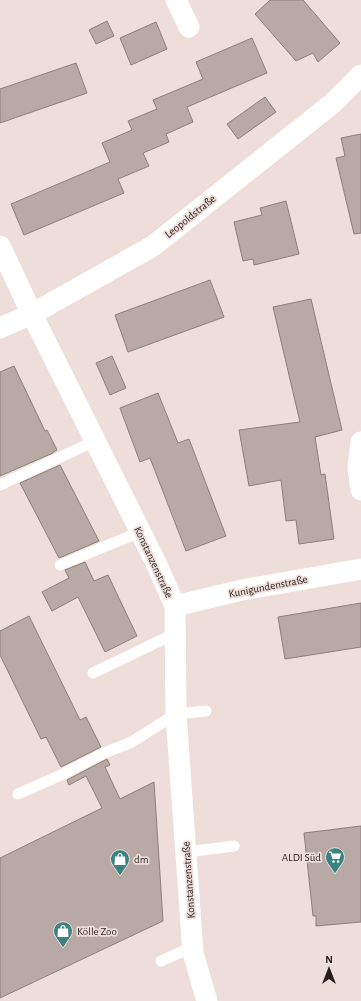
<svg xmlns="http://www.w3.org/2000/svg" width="361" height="1001" font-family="'Alegreya Sans',sans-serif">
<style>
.building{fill:#b9a9a4;stroke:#8e7e7a}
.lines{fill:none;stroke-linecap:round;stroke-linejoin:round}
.lane{stroke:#fff;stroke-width:11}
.street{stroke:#fff;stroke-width:21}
.labels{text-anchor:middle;stroke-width:3.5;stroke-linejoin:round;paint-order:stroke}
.street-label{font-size:11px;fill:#241d1c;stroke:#eeddd8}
.poi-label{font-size:11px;fill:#241d1c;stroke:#eeddd8;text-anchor:start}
</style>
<rect width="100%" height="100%" fill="#eeddd8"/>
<g class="building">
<polygon points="270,0 303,0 340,43 318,62 313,53 296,61 255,14"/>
<polygon points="107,21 114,36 96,44 89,30"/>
<polygon points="156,22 167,49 131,65 120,38"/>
<polygon points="252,38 267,73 187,107 193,122 166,134 169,142 143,153 149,166 118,179 124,193 24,235 11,204 110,162 102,143 132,130 128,121 157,109 153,100 203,79 196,62"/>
<polygon points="76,63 87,93 0,123 0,89"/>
<polygon points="265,97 276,112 238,139 227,124"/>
<polygon points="361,134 361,233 354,234 336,158 345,156 341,138"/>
<polygon points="286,201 299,254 254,265 253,259 243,261 234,222 262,215 260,208"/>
<polygon points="210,280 224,317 128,352 115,315"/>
<polygon points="311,299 342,430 315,437 321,475 325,474 334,539 299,544 296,520 286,521 281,480 249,486 239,430 300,422 273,307"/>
<polygon points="112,356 126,388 110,395 96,363"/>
<polygon points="14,366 45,431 47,430 57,450 53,452 53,453 0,476 0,372"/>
<polygon points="158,393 178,443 189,439 226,536 186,551 150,458 140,462 120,408"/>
<polygon points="60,465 99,541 59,558 20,483"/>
<polygon points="85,562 94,581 108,575 137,636 105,652 78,597 52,611 42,592 69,578 65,570"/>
<polygon points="361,603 361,647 285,659 278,617"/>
<polygon points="29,616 80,720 86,717 101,747 61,767 46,737 41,739 0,655 0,631"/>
<polygon points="107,759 110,765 105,767 120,799 154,782 163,921 0,998 0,858 102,808 86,776 69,785 67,780"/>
<polygon points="361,826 361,922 316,926 316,916 313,916 304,833"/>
</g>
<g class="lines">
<g class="lane">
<polyline points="0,485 95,441"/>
<polyline points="60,565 140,532"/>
<polyline points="93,673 174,634"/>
<polyline points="18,794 61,775 106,752 130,743 176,714 206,711"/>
<polyline points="186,852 234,846"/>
<polyline points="161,961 192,947"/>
</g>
<g class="street">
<polyline points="176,0 189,27"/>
<polyline points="0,246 32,314 157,565 175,606 176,714 193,953 207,1001"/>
<polyline points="0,328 32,314 153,246 333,103 361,75"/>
<polyline points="361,442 358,468 361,490"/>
<polyline points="175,606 242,590 361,569"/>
</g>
</g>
<defs>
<g id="supermarket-pin" transform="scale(1)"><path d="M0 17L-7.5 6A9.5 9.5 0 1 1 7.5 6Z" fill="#3a8382" stroke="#eeddd8"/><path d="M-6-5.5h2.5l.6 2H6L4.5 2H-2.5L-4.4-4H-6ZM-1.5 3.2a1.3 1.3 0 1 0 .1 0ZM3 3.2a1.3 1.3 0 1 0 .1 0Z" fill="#fff"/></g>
<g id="shop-pin" transform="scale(1)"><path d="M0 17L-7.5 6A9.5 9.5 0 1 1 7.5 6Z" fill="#3a8382" stroke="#eeddd8"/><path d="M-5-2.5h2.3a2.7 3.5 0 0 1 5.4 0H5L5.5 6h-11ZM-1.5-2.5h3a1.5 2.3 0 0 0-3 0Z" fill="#fff"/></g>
</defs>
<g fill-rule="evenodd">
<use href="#supermarket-pin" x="335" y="857"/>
<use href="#shop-pin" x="120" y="859"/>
<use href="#shop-pin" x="63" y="931"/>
</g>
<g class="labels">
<g class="street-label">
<text transform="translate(190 216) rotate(-39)" y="4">Leopoldstraße</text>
<text transform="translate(154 562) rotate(65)" y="4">Konstanzenstraße</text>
<text transform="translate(268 586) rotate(-11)" y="4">Kunigundenstraße</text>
<text transform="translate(188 880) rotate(-94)" y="4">Konstanzenstraße</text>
</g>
<g class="poi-label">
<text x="321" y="861" text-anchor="end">ALDI Süd</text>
<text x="134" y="863">dm</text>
<text x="77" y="935">Kölle Zoo</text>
</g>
</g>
<g transform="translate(329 969)" stroke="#eeddd8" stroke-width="3" paint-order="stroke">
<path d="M0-3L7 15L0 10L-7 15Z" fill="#241d1c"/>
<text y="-6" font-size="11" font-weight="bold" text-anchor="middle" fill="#241d1c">N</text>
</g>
</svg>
